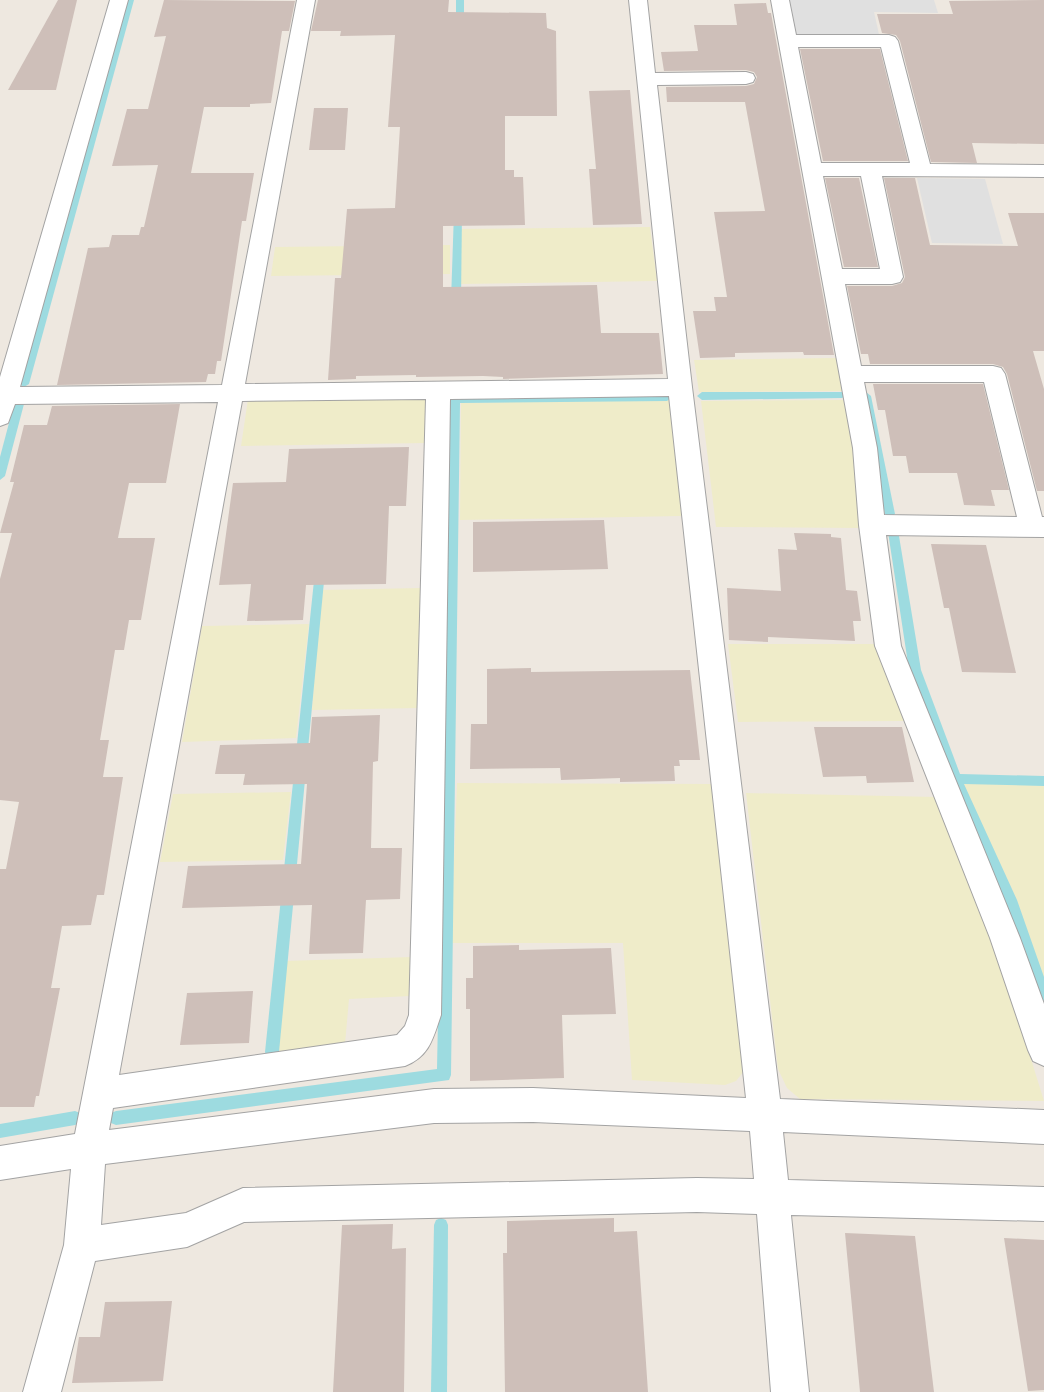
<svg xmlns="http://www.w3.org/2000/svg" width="1044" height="1392" font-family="'Archivo Narrow',sans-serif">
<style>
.farmland{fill:#efecc9}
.parking{fill:#e0e0e0}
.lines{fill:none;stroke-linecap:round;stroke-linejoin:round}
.stream{fill:#9ddbe0;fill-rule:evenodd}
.building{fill:#cebfb9}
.minor-casing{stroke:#a3a3a3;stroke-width:2}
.minor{fill:#fff;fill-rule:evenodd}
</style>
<rect width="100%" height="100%" fill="#eee8e0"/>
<g class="farmland">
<polygon points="650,227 657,281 460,284 461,229"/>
<polygon points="450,245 450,274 271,276 275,247"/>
<polygon points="836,358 843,391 699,392 694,360"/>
<polygon points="428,397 426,443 241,446 248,399"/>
<polygon points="669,399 682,516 460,520 461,403"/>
<polygon points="844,400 853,449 861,528 716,527 701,401"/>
<polygon points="421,588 419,708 312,710 321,590"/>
<polygon points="309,624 296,738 182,742 202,626"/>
<polygon points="728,644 880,644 904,721 738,722"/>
<polygon points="457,783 711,784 744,1071 736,1081 725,1085 632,1080 623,943 451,943"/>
<polygon points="962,783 1044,785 1044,980 1016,898"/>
<polygon points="291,792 283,860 160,862 173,794"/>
<polygon points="746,793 936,797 993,936 1044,1101 800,1099 787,1088 778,1069"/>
<polygon points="412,957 410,996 349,999 345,1044 277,1053 285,961"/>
</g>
<g class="parking">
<polygon points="789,0 934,0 938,13 874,12 880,39 796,38"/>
<polygon points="917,178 985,179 1003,244 932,243"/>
</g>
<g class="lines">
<g class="stream">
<polygon points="126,0 134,0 29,384 24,387 19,384"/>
<polygon points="456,0 464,0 464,26 460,28 456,26"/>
<polygon points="458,209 462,212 461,301 456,304 451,301 454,212"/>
<polygon points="702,392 842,392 847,395 842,398 702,400 697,396"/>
<polygon points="866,392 871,396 895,514 890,518 885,514 861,396"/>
<polygon points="667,393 672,397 667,401 460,403 451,1075 449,1080 116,1125 111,1123 109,1118 111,1113 116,1111 437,1069 450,400 455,396"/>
<polygon points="19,400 24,404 5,476 0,480 0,457 14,404"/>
<polygon points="893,528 903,528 908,532 907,535 899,536 921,670 960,774 1044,776 1044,786 964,784 1017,900 1044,977 1044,1001 1039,1000 1038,995 1005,901 950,779 909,670 888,532"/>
<polygon points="320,567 325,571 279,1052 277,1057 272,1059 267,1057 265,1052 315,571"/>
<polygon points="75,1111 80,1113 82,1118 80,1123 75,1125 0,1138 0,1124"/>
<polygon points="441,1218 446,1220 448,1225 447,1392 431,1392 434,1225 436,1220"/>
</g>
</g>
<g class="building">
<polygon points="58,0 77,0 56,90 8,90"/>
<polygon points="164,0 295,1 289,31 282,31 271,103 250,104 250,107 204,107 191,173 254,173 246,221 242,221 221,361 217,361 215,374 208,374 206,382 57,385 88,248 109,247 112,235 139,235 141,227 144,227 158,165 112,166 127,109 148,109 166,36 154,37"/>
<polygon points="318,0 449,0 448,12 546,13 547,28 556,31 557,116 505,116 505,170 514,170 514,177 523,177 525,225 443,226 443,287 597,285 601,333 659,333 663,374 503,379 503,377 483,376 416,377 416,375 356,376 356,379 328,380 335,278 341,278 347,209 395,208 400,127 388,127 395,35 340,36 341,31 311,31"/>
<polygon points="1044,0 1044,144 972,143 977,163 931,162 900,41 896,35 882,33 877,14 953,14 949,1"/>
<polygon points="766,3 768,13 771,13 834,355 804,355 803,352 735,353 735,357 700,358 693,311 716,311 714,297 727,297 714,212 765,211 745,102 667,102 666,87 746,86 754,84 757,77 754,72 746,70 664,71 661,52 698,51 694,25 737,25 734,4"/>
<polygon points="800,49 880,49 908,161 823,161"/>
<polygon points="630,90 642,224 593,225 589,169 596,169 589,91"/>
<polygon points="314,108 348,108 345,150 309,150"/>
<polygon points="825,178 859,178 878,267 844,267"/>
<polygon points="884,178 915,178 930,245 1018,246 1008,213 1044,213 1044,351 1033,351 1044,389 1044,491 1037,491 1007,374 1003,367 993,364 870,364 868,354 861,354 847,286 892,286 902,283 905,277"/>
<polygon points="873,384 983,384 1009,490 991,490 995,506 964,505 957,473 909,473 906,456 893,456 885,410 878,410"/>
<polygon points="180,404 166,483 129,483 118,538 155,538 141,620 129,620 124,650 115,650 100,740 109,740 103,777 123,777 104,895 97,895 91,925 62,926 51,988 60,988 39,1096 36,1096 34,1107 0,1107 0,869 6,869 19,802 0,800 0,579 12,533 0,533 14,482 10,482 24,425 47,425 52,406"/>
<polygon points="409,447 406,506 389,506 386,584 306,585 303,620 247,621 251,584 219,585 233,483 286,482 289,449"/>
<polygon points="604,520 608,569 473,572 473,522"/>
<polygon points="794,533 831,534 831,537 841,538 846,590 857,591 861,621 853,621 855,641 768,637 768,642 729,640 727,588 781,591 778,549 797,550"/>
<polygon points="931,544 986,545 1016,673 962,672 949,608 944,608"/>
<polygon points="531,668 531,672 690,670 700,760 679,760 680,766 674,766 675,781 620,782 620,778 561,780 560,768 470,769 471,724 487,724 487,669"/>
<polygon points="380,715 378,761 373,762 371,848 402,848 400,899 366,900 363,953 309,954 312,905 182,908 188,866 301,864 307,784 243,785 245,774 215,774 220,745 310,743 312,717"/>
<polygon points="814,727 902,727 914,782 867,783 866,776 823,777"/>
<polygon points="519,945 519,950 611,948 616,1014 562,1015 564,1078 470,1081 470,1009 466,1009 466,978 473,978 473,946"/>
<polygon points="253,991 249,1043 180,1045 187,993"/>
<polygon points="614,1218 614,1232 637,1231 648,1392 505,1392 503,1253 507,1253 507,1221"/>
<polygon points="393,1224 392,1249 406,1248 404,1392 333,1392 342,1225"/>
<polygon points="845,1233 915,1236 934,1392 860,1392"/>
<polygon points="1004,1238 1044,1240 1044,1390 1028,1391"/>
<polygon points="172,1301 163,1381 72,1383 79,1337 100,1337 105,1302"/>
</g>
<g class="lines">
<g class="minor-casing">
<g id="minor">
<path d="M110 0H128L20 387 222 385 297 0H315L245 384 668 379 629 0H647L655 73 746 72 753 74 755 78 753 82 746 84 657 85 692 387 780 1099 1044 1110V1144L783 1132 788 1180 1044 1187V1221L791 1215 809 1392H771L757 1214 697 1212 244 1222 187 1247 95 1261 61 1392H23L64 1245 71 1169 0 1180V1146L75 1134 218 402 15 404 8 423 0 426V377ZM669 396 746 1098 533 1088 434 1089 109 1130 113 1108 405 1066C430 1056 433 1038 441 1015L450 399ZM426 399 409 1015 405 1026 397 1035 119 1075 242 401ZM533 1122 750 1131 754 1179 697 1178 243 1188 186 1213 101 1225 105 1164 434 1123Z"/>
<path d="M771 0H789L796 35H889L895 37 898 41 930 164 1044 165V177L882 176 903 277 900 282 892 284H845L861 366H993L1001 368 1005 374 1042 517H1044V537L886 535 901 646 1020 938 1044 1004V1066L1033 1061 1028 1050 990 938 875 646 859 525 853 448ZM798 47H881L910 163H821ZM823 176H861L880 269H842ZM864 382H984L1017 517 884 515 877 448Z"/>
</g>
</g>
<use href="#minor" class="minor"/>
</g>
</svg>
